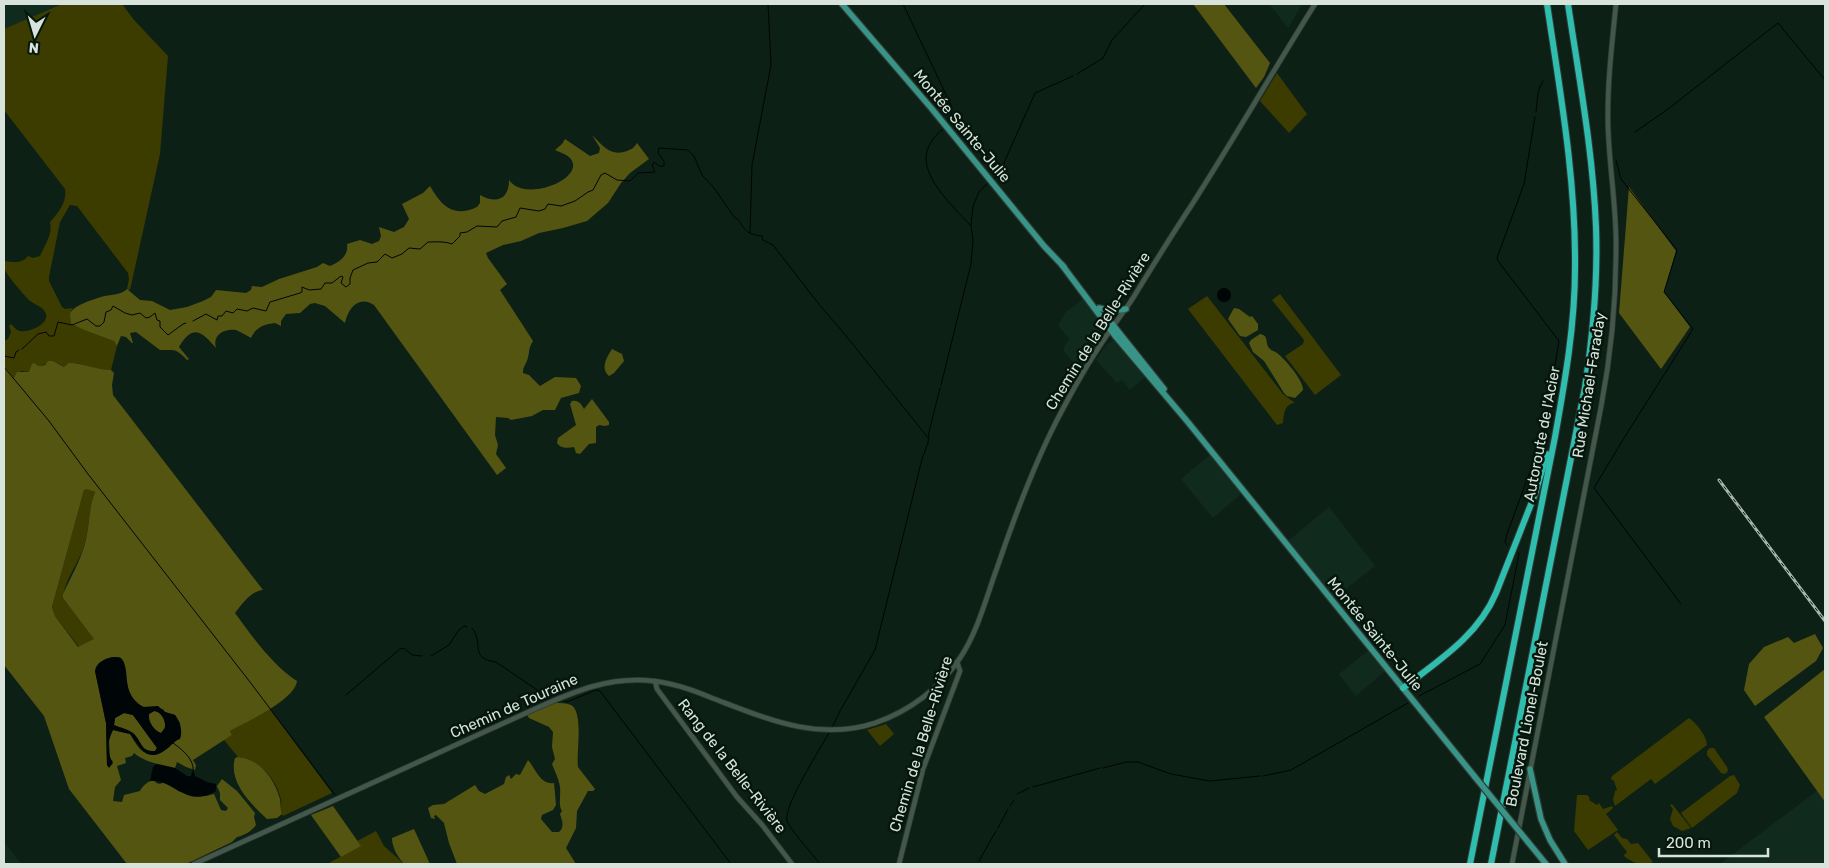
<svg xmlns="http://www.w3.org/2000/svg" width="1829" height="868" font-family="Rubik,sans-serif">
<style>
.built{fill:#102b1d}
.green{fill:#3c3c01}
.forest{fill:#555512;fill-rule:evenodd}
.water{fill:#000507;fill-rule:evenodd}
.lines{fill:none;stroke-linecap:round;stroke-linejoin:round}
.stream{stroke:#000507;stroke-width:1}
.minor-casing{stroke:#2f3933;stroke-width:6}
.major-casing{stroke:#2f3933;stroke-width:8}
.highway-casing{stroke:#2f3933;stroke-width:8}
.minor{stroke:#43574b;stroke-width:4.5}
.major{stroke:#379486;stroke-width:5.5}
.highway{stroke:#2fbdae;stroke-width:6}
.rail-casing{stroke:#a9b6ae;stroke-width:3}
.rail{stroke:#05160d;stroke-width:1;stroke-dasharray:4;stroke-linecap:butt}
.major-bridge-casing{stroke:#2f3933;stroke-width:8;stroke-linecap:butt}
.major-bridge{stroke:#379486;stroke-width:5.5}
.labels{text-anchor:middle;stroke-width:5;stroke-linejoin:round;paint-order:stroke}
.street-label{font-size:15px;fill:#d7e3db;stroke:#05160d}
</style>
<rect width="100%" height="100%" fill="#0d2016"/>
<g class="built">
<polygon points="4,4 62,4 4,29"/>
<polygon points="1269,4 1302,4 1288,28"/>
<polygon points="1083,299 1102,323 1105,329 1081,371 1063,350 1069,339 1058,325 1066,312"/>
<polygon points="1114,340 1146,376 1130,390 1122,380 1117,383 1096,360 1108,343"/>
<polygon points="1210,455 1241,494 1213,518 1181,479"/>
<polygon points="1329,507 1375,566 1334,598 1288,541"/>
<polygon points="1368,651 1385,671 1356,696 1339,674"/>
<polygon points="1825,785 1825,864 1720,864"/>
<polygon points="4,842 21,864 4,864"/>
</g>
<g class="green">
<path d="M62 4H122L134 20 168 56 160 154 130 290 127 289 129 279 128 273 77 206 70 205 60 222 49 277V281L62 307 65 309 73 308 70 313 114 341 117 346 111 370H100L77 363 65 367 53 361C45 365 35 365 29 372L21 371 14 378 4 365V341L8 339 11 332 9 326 11 324C14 327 16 330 20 331 29 333 49 324 46 314 43 305 33 305 28 299 24 295 5 273 4 268 3 266 4 263 4 261 13 262 22 264 28 256L33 258 40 256C45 245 53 234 50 222 59 212 67 202 65 189L4 110V29Z"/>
<polygon points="1277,73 1307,114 1289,133 1260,101"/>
<polygon points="1280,294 1341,375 1315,395 1285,356 1303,344 1304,340 1272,300"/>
<path d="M1207 296 1283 394 1295 403C1284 404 1284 414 1283 423L1277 425 1188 309Z"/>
<path d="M87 488 95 492C88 509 90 528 84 546 79 563 64 580 63 598L95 639 79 647 55 616 52 607 84 490Z"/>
<path d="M269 708 332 793 283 816C279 810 282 806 281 800 277 779 259 759 238 757L224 740 232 735 230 731Z"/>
<path d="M1689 718C1696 723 1707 736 1707 745L1655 784 1651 779 1615 806 1613 800 1615 791 1617 790 1614 781 1611 779 1612 776Z"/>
<polygon points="886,724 894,734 880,746 867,730"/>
<polygon points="1710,748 1714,748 1727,767 1728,771 1725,774 1721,773 1707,755 1707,751"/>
<polygon points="1734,775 1740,785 1737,793 1692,828 1681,813 1730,776"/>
<polygon points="1577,795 1587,795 1590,798 1589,800 1597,805 1599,803 1603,809 1612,806 1613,808 1606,814 1618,830 1588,850 1574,831"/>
<polygon points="1672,804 1691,828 1682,831 1673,826 1670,819 1673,809 1670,805"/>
<polygon points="376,831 384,846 404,864 327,864 360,846 357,841"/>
<path d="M1617 832 1622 838 1627 839 1631 844 1638 843 1653 862C1643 867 1633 863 1625 857L1624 855 1627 852 1614 835Z"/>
</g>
<g class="forest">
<polygon points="1193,4 1224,4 1270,63 1264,77 1256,88"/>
<path d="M592 135C603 146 611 157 627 151 632 149 634 148 637 143L649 159 630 173 621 183 608 203 587 221 563 228 539 233 521 241 503 245 486 253 488 258 507 284 500 290 533 341C528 349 530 350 528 357 527 364 523 365 523 373L529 375 540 386 555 377 576 378 581 386 579 393 561 398 555 410H543L532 416 511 420 508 418 496 417 495 435 498 445 496 454 506 468 497 475 374 305C359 295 348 308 345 323L325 306 315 303 310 304 300 313 286 314 281 321V326L275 323C264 324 255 328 251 338 246 335 241 332 236 330 224 328 212 335 216 348 202 332 193 323 179 347L189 359 187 360C176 348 175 350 160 350L136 332 130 333 133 343H132L126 337 121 336 117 346 114 341 82 329 71 323 70 313C75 305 91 300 101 297 110 294 120 296 127 289L140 300 152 301 170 310 187 307 203 301 211 297 216 290 246 293 251 290 252 286 262 287 279 279 317 267 323 263 330 266C340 262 349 255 347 244L360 240 372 244 379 241 381 236 379 227 394 232 404 227 409 219 402 204 423 193 430 186C442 207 454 218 477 207L480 203V195C496 204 509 200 509 180 525 204 590 177 569 157 566 154 559 152 555 150L562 144 565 139 590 156 599 153 600 148Z"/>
<polygon points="1629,187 1676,251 1664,292 1690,327 1661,369 1619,313"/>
<polygon points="1234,308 1239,309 1250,317 1252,316 1258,324 1258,330 1246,337 1240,336 1228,319"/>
<path d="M1260 334C1270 336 1264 343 1270 349 1272 351 1274 351 1277 353 1285 359 1304 381 1303 390L1295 398 1287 396 1284 393 1264 361 1253 352 1249 343 1251 340Z"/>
<path d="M612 349 622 354 624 361 614 373 609 376C600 368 607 357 612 349Z"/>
<path d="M48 361H53L64 367 69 363C84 363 96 370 111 370L114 373 112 385 113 395 263 590C251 591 242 604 235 613 251 635 274 667 297 681 295 700 246 722 230 731L232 735 193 760 196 765 195 770 186 767 177 762 175 768C160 764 146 763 134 753L132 756 125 758 126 763 117 766 121 780 115 787 113 801 122 802 124 795 140 791C143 785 148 781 155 780L156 783 160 784 164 782 180 792 206 796 214 794 221 810 226 811 228 808 220 800V793L217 786 222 779 237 791 255 813 254 817 256 825C252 831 243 836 237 837L232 842 186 864H127L69 789 44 716 4 665V365L14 378 17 372H29L32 364 34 363 38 366 45 365ZM87 489 95 492C88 509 90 528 84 547 79 563 70 579 63 594V598L94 639 78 647 55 616 52 607 84 490ZM112 657H119L124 662C126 676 126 700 142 706 148 709 157 708 163 709L165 712 175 715 180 723 181 736C171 745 155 763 141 750 137 746 133 739 130 734L113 730 109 740 110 759 113 761 107 766 106 723 95 671 106 659Z"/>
<path d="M592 399 609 422V425L605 426 599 425 596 427V443L589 444 580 454 576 453 574 447C568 448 561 449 557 443L558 438 576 425 570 404 572 401C579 400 581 404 584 409Z"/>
<polygon points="1815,634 1823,648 1816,661 1755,706 1744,690 1749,664 1764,647 1788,637 1794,643"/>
<polygon points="1825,669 1825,802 1764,717"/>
<path d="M555 703C560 703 566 703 571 705 584 712 576 754 578 767L595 789 593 791H588L577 811 576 828 566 848 576 864H457L449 843 444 823 436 815 434 816 435 819 431 818 428 808 433 805 444 804 475 785 479 791 485 794 504 784 506 777 509 775 511 779 516 774 520 775 528 760C536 769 540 785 554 783L556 805 553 810 542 815 541 819 552 832H559C565 827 562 820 560 814L562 811C558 805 561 795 560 787 559 779 555 772 552 764L555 759 552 747 553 732 549 727 529 718 527 715Z"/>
<path d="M156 710C164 716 169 726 161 733 154 731 148 721 149 714Z"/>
<path d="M124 713 133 715 157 748 155 751C139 751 143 743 134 734 128 729 120 728 114 725L115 718Z"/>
<path d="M238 757C260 759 274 778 280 799 281 804 280 809 282 814L277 818 267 819C251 804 228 782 235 758Z"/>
<polygon points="333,806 361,846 341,857 311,815"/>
<path d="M414 829 430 864H404C398 857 392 848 392 838Z"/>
</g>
<g class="water">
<circle cx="1224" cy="295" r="7"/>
<path d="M116 657 121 658C132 671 119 692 143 707L158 706 165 712 175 715C180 722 183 731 180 739 174 741 172 745 168 748 147 765 141 748 130 734L113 730C107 738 107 755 113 763L109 768 107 765 106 723 95 671C96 662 107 657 116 657ZM154 711C162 712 166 721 165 728L161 733C154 731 147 721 149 714ZM124 713 133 715 157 748 155 751C141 752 142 742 134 734 129 729 120 728 114 725L115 718Z"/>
<path d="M156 764 175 768 187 776H191L192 772H194L195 776 207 782 216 784V791C186 809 176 779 150 781L153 767Z"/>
</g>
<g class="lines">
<g class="stream">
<polyline points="903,4 951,105 952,115 946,125"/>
<polyline points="1077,74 1103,58 1112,40 1145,4"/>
<path d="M1536 112C1538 98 1536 93 1543 81"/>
<path d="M944 128C938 133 932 139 929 146 915 173 954 207 970 225"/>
<polyline points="1635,132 1668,109 1778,23 1825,80"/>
<polyline points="1616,160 1621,179 1677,250 1664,292 1693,329 1624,438 1594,488 1681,604"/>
<polyline points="992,180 999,174 1035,93 1073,76"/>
<polyline points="750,233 752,165 771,65 768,4"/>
<path d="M193 321 206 314 217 320 218 316H222L226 311 233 313 237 309 247 311 253 308 266 311 270 302 300 293 302 292V287L309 290 321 289 325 283H332L341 276 343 277 341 283 346 287 350 284V278L353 270 368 263 377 262 385 254 392 258 402 254 409 248 420 249 428 242C436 242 444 241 452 244L460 236V233L467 232 477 226 497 227 502 221 516 217 520 208 539 211 545 209 548 204 561 206 575 201 588 192 593 190 601 175 605 173 617 180 630 181 638 173 655 172 652 165 654 162 659 166H664V161L658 153 659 148 688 150 694 156 702 175 714 188 734 217C745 222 739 234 762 236L763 240 773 245 818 303 847 337 929 439"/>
<polyline points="22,349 38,334 46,332 49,336 54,336 58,322 72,325 87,319 96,326 100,326 104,322 106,312 111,310 113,306 125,313 132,315 140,313 146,318 150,317 155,313 157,320 160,321 160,327 168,335 183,324 186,323"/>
<polyline points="4,356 14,358 16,352 19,350"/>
<polyline points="4,367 49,421 88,474 250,682 335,795"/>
<polyline points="941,385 971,264 973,240 971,225 973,206 979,192 989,182"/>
<polyline points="1507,545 1505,542 1507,534 1543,436 1559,341 1498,261 1497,258 1524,184 1535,117"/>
<path d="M472 628C485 644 468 658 496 662L546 696"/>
<polyline points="431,656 449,645 458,631 464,626 467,627"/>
<polyline points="346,695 400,649 404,648 412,655 422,656"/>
<polyline points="1419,696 1480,664 1505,625 1519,554 1518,552"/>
<polyline points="564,701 567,702 596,690 600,691 731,864"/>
<polyline points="832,728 840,711 875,650 922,459 928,443 929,432 940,388"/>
<path d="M173 743C183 750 195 760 193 772"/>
<polyline points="1103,768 1126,762 1138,762 1171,774 1210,781 1260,776"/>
<polyline points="1263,776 1291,770 1408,703"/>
<polyline points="1033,787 1100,768"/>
<polyline points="1017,794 1029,788"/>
<polyline points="1010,806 1014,800"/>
<polyline points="998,828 1008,809"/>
<polyline points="979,861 996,831"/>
<path d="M820 864C814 856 789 828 787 821 783 806 821 748 830 731"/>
</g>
<g class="minor-casing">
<g id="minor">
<polyline points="655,681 657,689 737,797 763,826 792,864"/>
<path d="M194 864 537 708C575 691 611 676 653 681 674 683 693 690 712 698 765 718 817 742 875 723 910 711 940 688 960 658 978 631 986 598 997 568 1014 518 1032 469 1056 422 1071 393 1087 364 1105 338 1114 324 1124 312 1133 298 1152 267 1171 236 1191 206 1234 139 1273 71 1315 4"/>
<polyline points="899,864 923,769 960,671 957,662"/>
<path d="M1512 864 1601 407C1611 355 1616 303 1616 251 1617 209 1609 167 1608 125 1607 85 1612 44 1616 4"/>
</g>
</g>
<g class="major-casing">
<g id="major">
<polyline points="842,4 932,109 1044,246 1064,267"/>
<polyline points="1062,265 1116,337 1187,421 1475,777"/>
<polyline points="1099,308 1112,311 1126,309"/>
<polyline points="1109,320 1164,389"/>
<polyline points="1530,769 1541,819 1550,840 1565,864"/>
<polyline points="1528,842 1546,864"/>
</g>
</g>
<g class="highway-casing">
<g id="highway">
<path d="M1403 688C1438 661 1478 636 1496 593L1535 494 1547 454"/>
<path d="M1470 864 1555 437C1565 381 1575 325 1575 268 1576 179 1560 91 1547 4"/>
<path d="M1491 864 1585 387C1593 334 1598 281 1596 227 1593 152 1579 78 1568 4"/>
</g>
</g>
<use href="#minor" class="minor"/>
<use href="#major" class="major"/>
<use href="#highway" class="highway"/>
<g class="rail-casing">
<polyline id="rail" points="1719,480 1825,621"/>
</g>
<use href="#rail" class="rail"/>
<g class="major-bridge-casing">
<polyline id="major-bridge" points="1475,777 1528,842"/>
</g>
<use href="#major-bridge" class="major-bridge"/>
</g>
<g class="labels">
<g class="street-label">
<text transform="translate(962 126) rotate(50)" y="5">Montée Sainte-Julie</text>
<text transform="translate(1098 331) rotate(-58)" y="5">Chemin de la Belle-Rivière</text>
<text transform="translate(1589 385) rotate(-81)" y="5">Rue Michael-Faraday</text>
<text transform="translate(1542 434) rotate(-79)" y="5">Autoroute de l'Acier</text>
<text transform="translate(1375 634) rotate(51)" y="5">Montée Sainte-Julie</text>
<text transform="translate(514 706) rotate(-24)" y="5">Chemin de Touraine</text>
<text transform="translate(1527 724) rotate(-79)" y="5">Boulevard Lionel-Boulet</text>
<text transform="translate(921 744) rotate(-73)" y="5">Chemin de la Belle-Rivière</text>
<text transform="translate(732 766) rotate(52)" y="5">Rang de la Belle-Rivière</text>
</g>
</g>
<rect width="1829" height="868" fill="none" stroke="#d7e3db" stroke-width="10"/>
<g transform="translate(35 35) rotate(185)" stroke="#05160d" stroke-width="4" paint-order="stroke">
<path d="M0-4L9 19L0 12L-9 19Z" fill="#d7e3db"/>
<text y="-8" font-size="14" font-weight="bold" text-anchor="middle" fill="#d7e3db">N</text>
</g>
<path d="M1659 848v8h109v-8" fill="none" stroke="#d7e3db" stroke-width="2.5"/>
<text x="1666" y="848" font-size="15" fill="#d7e3db" stroke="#05160d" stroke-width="4" paint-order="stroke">200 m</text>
</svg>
